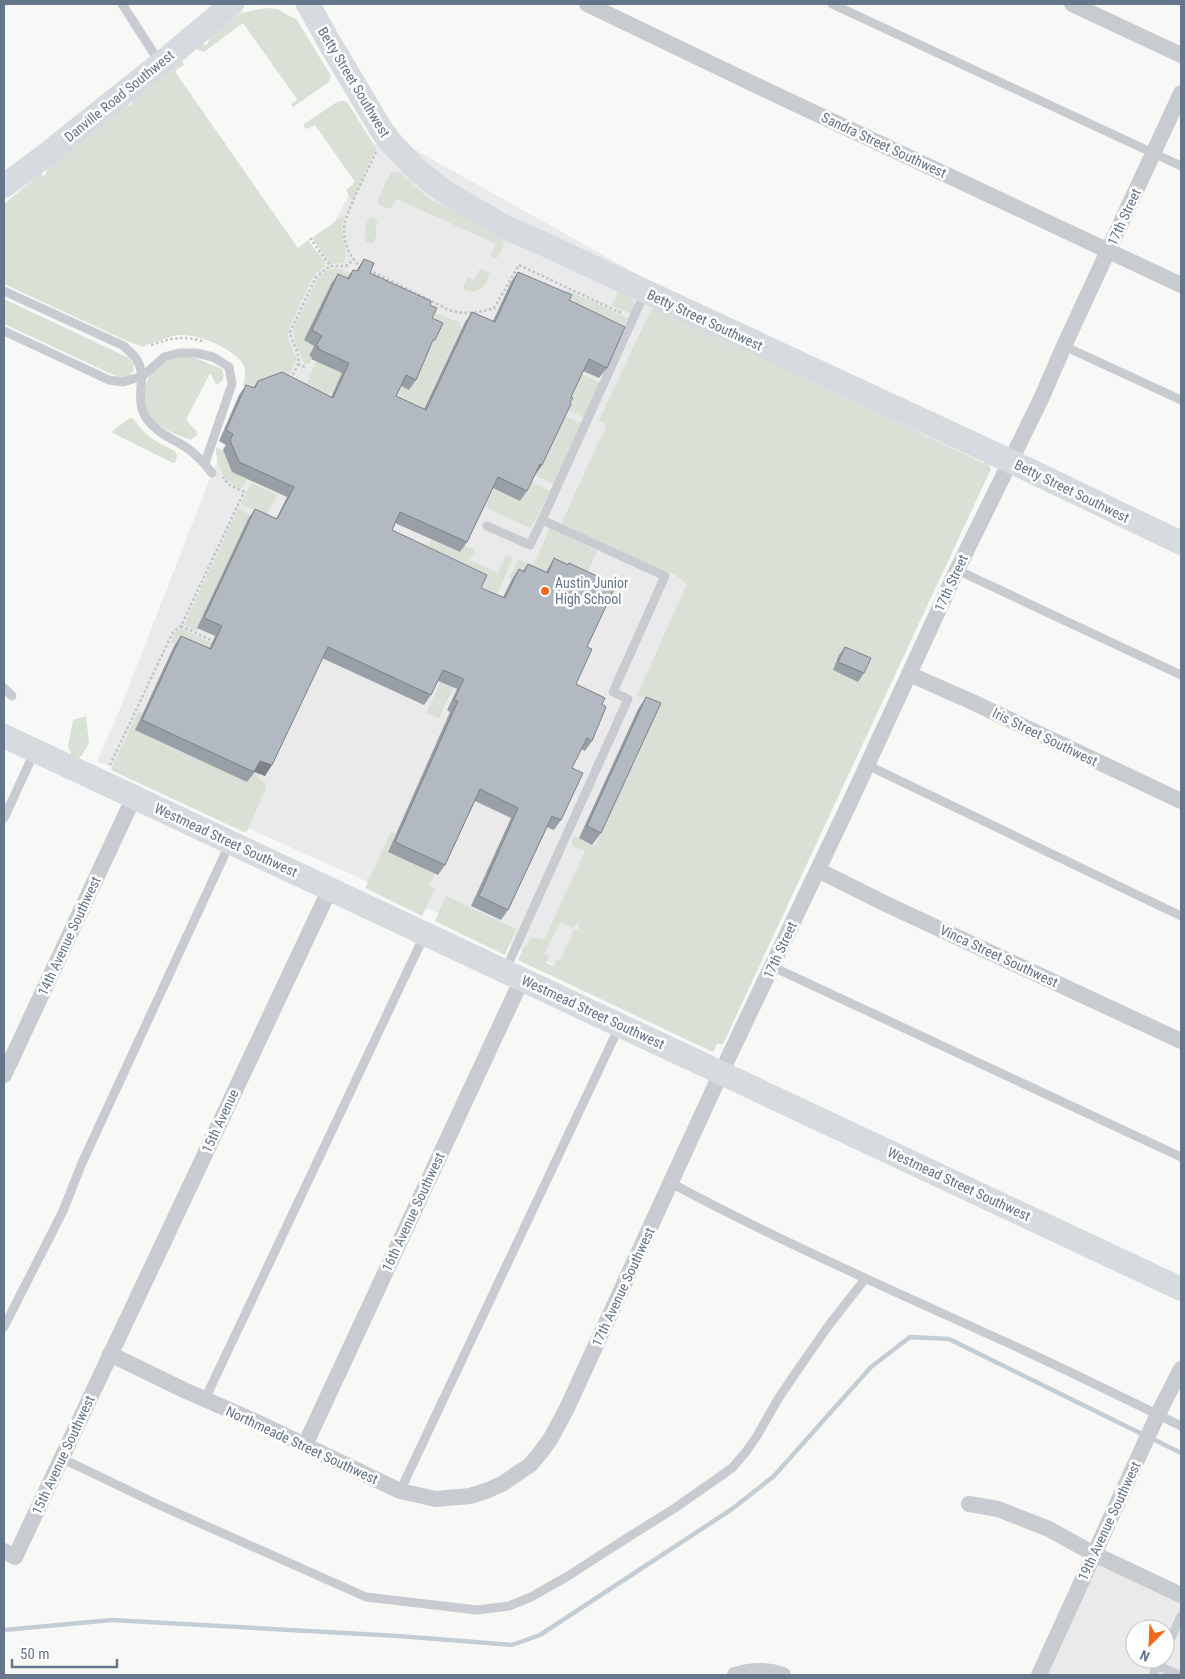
<svg xmlns="http://www.w3.org/2000/svg" width="1185" height="1679" font-family="'Roboto Condensed',sans-serif">
<style>
.built{fill:#e9eae9;fill-rule:evenodd}
.green{fill:#d9e1d6;fill-rule:evenodd}
.lines{fill:none;stroke-linecap:round;stroke-linejoin:round}
.stream{stroke:#c4cdd4;stroke-width:4.5}
.path{stroke:#c1c3c6;stroke-width:2.5;stroke-dasharray:2.5 2.5;stroke-linecap:butt}
.lane{stroke:#c8cbd0;stroke-width:9}
.street{stroke:#c8cbd0;stroke-width:16}
.secondary{stroke:#d6dbe0;stroke-width:24}
.wall{fill:#999fa6}
.shaded-wall{fill:#7d8287}
.building{fill:#b2b9c1;stroke:#7d8287}
.poi-dot{fill:#f4681a;stroke:#fff;stroke-width:2}
.labels{text-anchor:middle;stroke-width:5;stroke-linejoin:round;paint-order:stroke}
.street-label{font-size:14px;fill:#65758a;stroke:#fff}
.poi-label{font-size:14px;fill:#65758a;stroke:#fff;text-anchor:start}
</style>
<rect width="100%" height="100%" fill="#f8f9f6"/>
<g class="built">
<polygon points="382,131 982,468 715,1037 97,761 120,709 212,473 254,376"/>
<path d="M1098 1563 1181 1602V1675H1046ZM1135 1629H1165V1659H1135Z"/>
</g>
<g class="green">
<polygon points="266,8 277,9 297,20 331,76 329,82 293,107 291,104 296,101 297,99 243,23 204,52 198,50 197,48 203,43 204,45 207,45 210,37 241,13"/>
<path d="M182 61 184 65 176 70V73L298 248 308 240 325 263V266L314 275 289 328 288 339 297 359 284 385 252 389 243 386C245 380 246 372 244 366 237 350 200 335 183 335 169 335 158 343 145 345L144 347 129 342 4 284V204L41 173 44 177 48 168 127 104 130 106 134 99Z"/>
<polygon points="342,101 347,102 376,148 352,202 346,190 355,182 315,125 307,129 304,127 304,124 337,102"/>
<path d="M392 172H398L402 174 429 199 497 230C507 242 505 243 498 257L494 258 491 255 495 246 494 243 397 199 390 209 379 205 377 201 389 176Z"/>
<path d="M343 216 345 217C335 234 352 250 343 263L330 264 312 238Z"/>
<path d="M371 217 378 220 375 230 377 235 372 244 366 242C364 233 364 223 371 217Z"/>
<polygon points="336,268 354,274 350,281 330,285 305,340 314,346 309,356 312,357 309,364 304,364 295,343 293,330 318,278 328,270"/>
<path d="M480 269 490 273C487 286 477 296 464 290L463 288 468 277 474 280Z"/>
<polygon points="567,290 627,318 619,338 561,304"/>
<path d="M618 293C626 293 632 297 635 304L632 314 612 306Z"/>
<polygon points="4,299 129,358 134,364 133,372 128,377 120,378 4,324"/>
<polygon points="426,308 460,323 461,329 418,420 334,392 314,400 301,396 317,359"/>
<path d="M654 308 984 463 986 460 991 469 723 1044H717L713 1052 518 960 522 951 532 937 544 940 585 851 573 847 571 841 574 836 595 846 660 707 637 695 687 584 675 575 602 544 561 524 606 426 599 420 651 310ZM560 922 574 928 577 922 579 930 574 929 560 961 557 959 554 966 546 963 549 956 545 953Z"/>
<path d="M188 355 222 369C225 376 224 382 216 385L211 374 209 375 186 420 197 432V435L191 440C179 436 163 430 153 420 137 404 144 375 162 362 169 358 180 357 188 355Z"/>
<polygon points="557,362 600,383 584,418 565,409"/>
<polygon points="563,415 582,424 553,484 535,475"/>
<path d="M130 418H133C145 436 156 442 175 451L177 456 175 463H173L111 432Z"/>
<path d="M216 447 223 451 232 472 247 479 242 489C238 487 234 486 231 483 221 477 215 458 216 447Z"/>
<polygon points="530,481 550,491 532,526 530,528 452,492"/>
<polygon points="251,483 277,495 267,516 241,504"/>
<polygon points="238,509 270,524 248,520 196,631 184,625"/>
<polygon points="383,525 428,546 431,540 461,553 464,545 475,550 470,560 498,573 506,555 513,558 492,606"/>
<polygon points="550,528 597,551 583,583 541,583 509,578 519,559 533,566"/>
<polygon points="182,629 212,643 205,657 171,642 174,632"/>
<polygon points="440,682 453,688 439,718 426,713"/>
<polygon points="138,712 143,713 136,730 247,782 253,770 260,774 258,779 266,783 265,791 246,833 111,770"/>
<polygon points="86,716 89,743 81,757 76,758 71,755 68,746 73,720"/>
<polygon points="391,832 395,834 388,852 435,874 429,886 435,889 422,916 365,888"/>
<polygon points="446,896 516,929 505,955 435,921"/>
</g>
<g class="lines">
<g class="stream">
<polyline points="1151,1438 1181,1453"/>
<polyline points="4,1630 112,1620 398,1636 512,1645 540,1635 732,1509 774,1476 871,1367 910,1337 949,1339 1144,1435"/>
</g>
<g class="path">
<polyline points="310,238 330,266 346,266 354,259"/>
<path d="M362 267C351 261 343 242 344 229 345 211 368 171 376 152"/>
<path d="M369 270 449 310C465 315 478 313 494 308L519 265 623 314"/>
<path d="M151 345C171 338 184 335 205 342"/>
<polyline points="298,364 307,368"/>
<path d="M290 379C293 374 296 369 298 364 301 354 291 342 290 332L316 277 330 266"/>
<polyline points="181,626 211,640"/>
<polyline points="110,765 173,632 181,626 244,492 228,484 223,477"/>
</g>
<g class="lane">
<polyline points="122,4 160,63"/>
<polyline points="832,4 1181,166"/>
<path d="M4 291 124 346C127 350 132 353 135 357 150 376 132 398 147 419 159 435 172 438 187 448 197 455 205 464 212 473"/>
<polyline points="4,331 109,380 123,382 143,376 164,357 179,353 196,353 213,357 229,367 232,384 205,463"/>
<polyline points="1064,346 1181,400"/>
<polyline points="487,526 530,545 542,520"/>
<polyline points="957,570 1181,675"/>
<polyline points="4,688 12,696"/>
<polyline points="867,765 1181,916"/>
<polyline points="4,818 35,751"/>
<polyline points="773,967 1181,1157"/>
<polyline points="505,971 628,699 613,692 665,576 542,520 645,292"/>
<path d="M671 1183C781 1242 896 1292 1010 1344 1067 1370 1124 1398 1181 1426"/>
<polyline points="4,1327 63,1211 82,1163 230,843"/>
<polyline points="205,1399 425,934"/>
<polyline points="61,1458 157,1504 366,1597 477,1610 509,1606 531,1597 568,1576 627,1538 675,1508 732,1468 745,1453 757,1436 778,1399 801,1365 829,1325 865,1279"/>
<polyline points="400,1491 620,1025"/>
<polyline points="1165,1651 1181,1616"/>
<polyline points="1158,1666 1179,1675"/>
<polyline points="1153,1675 1161,1659"/>
</g>
<g class="street">
<polyline points="587,4 766,90 1181,285"/>
<polyline points="1072,4 1181,55"/>
<polyline points="909,674 968,700 1181,801"/>
<polyline points="818,870 888,905 1181,1041"/>
<polyline points="4,1075 134,797"/>
<polyline points="110,1354 184,1390 261,1424 400,1491 436,1499 470,1496 486,1491 502,1484 530,1465 541,1452 551,1438 567,1408 721,1073 851,800 957,570 1041,399 1064,346 1181,93"/>
<polyline points="305,1445 522,979"/>
<polyline points="969,1504 998,1509 1049,1529 1094,1554 1181,1595"/>
<polyline points="4,1551 15,1557 330,889"/>
<path d="M735 1675C751 1670 767 1669 783 1675"/>
<polyline points="1039,1675 1158,1414 1181,1369"/>
</g>
<g class="secondary">
<polyline points="308,4 329,42 382,131 393,145 417,170 445,192 505,227 537,241 1010,461 1181,543"/>
<polyline points="4,186 42,158 160,64 232,4"/>
<polyline points="4,736 1181,1289"/>
</g>
</g>
<g class="wall">
<polygon points="364,259 370,273 430,305 432,318 431,346 416,380 409,390 401,386 396,396 424,409 465,322 472,312 493,321 511,282 518,272 569,300 607,368 599,378 583,371 571,397 570,402 527,491 520,501 493,488 467,542 460,552 395,523 392,530 481,588 503,597 512,579 519,569 523,571 528,564 546,572 554,558 567,564 569,563 587,647 576,684 602,704 592,741 585,751 581,749 572,768 561,820 554,830 547,827 508,910 501,920 471,906 511,818 475,801 445,865 438,875 388,852 450,712 447,710 457,689 438,681 431,695 424,705 322,658 265,776 255,772 247,782 135,730 174,646 181,636 209,649 215,636 197,628 248,519 255,509 276,519 287,497 232,472 223,450 226,445 219,441 239,395 246,385 253,388 258,381 331,397 342,373 311,359 312,357 309,356 314,346 304,340 331,284 338,274 347,278 353,270 356,271"/>
<polygon points="845,647 864,673 858,682 833,670 839,655"/>
<polygon points="646,697 601,833 592,845 579,838 638,709"/>
</g>
<g class="shaded-wall">
<polygon points="540,464 542,465 535,475 533,474"/>
<polygon points="260,761 272,765 265,776 253,771"/>
</g>
<g class="building">
<polygon points="364,259 374,263 370,273 431,301 430,305 437,308 432,318 443,323 435,340 433,340 416,380 406,375 396,396 426,410 472,312 495,322 518,272 572,295 569,300 625,327 607,368 589,359 571,397 573,398 570,402 571,404 542,465 540,464 527,491 498,477 467,542 400,512 392,530 487,575 481,588 505,598 519,569 524,572 528,564 548,573 554,558 568,565 569,563 616,585 587,647 592,649 576,684 605,698 602,704 606,707 592,741 587,738 572,768 583,773 561,820 552,816 508,910 479,896 518,808 480,789 445,865 395,842 458,701 454,700 464,679 443,670 431,695 328,647 272,765 260,761 254,772 142,720 181,636 211,649 222,626 204,618 255,509 277,519 294,487 239,462 230,440 233,434 226,430 246,385 255,388 258,381 282,372 333,398 349,363 318,349 319,347 316,346 322,336 312,330 338,274 349,279 353,270 358,271"/>
<polygon points="845,647 871,658 864,673 838,662"/>
<polygon points="646,697 661,703 601,833 587,826"/>
</g>
<circle class="poi-dot" cx="545" cy="591" r="5"/>
<g class="labels">
<g class="street-label">
<text transform="translate(354 82) rotate(59)" y="5">Betty Street Southwest</text>
<text transform="translate(119 96) rotate(-39)" y="5">Danville Road Southwest</text>
<text transform="translate(884 145) rotate(25)" y="5">Sandra Street Southwest</text>
<text transform="translate(1124 217) rotate(-65)" y="5">17th Street</text>
<text transform="translate(705 320) rotate(25)" y="5">Betty Street Southwest</text>
<text transform="translate(1072 491) rotate(26)" y="5">Betty Street Southwest</text>
<text transform="translate(951 583) rotate(-65)" y="5">17th Street</text>
<text transform="translate(1045 737) rotate(26)" y="5">Iris Street Southwest</text>
<text transform="translate(226 840) rotate(25)" y="5">Westmead Street Southwest</text>
<text transform="translate(69 936) rotate(-65)" y="5">14th Avenue Southwest</text>
<text transform="translate(780 950) rotate(-65)" y="5">17th Street</text>
<text transform="translate(999 956) rotate(25)" y="5">Vinca Street Southwest</text>
<text transform="translate(593 1012) rotate(25)" y="5">Westmead Street Southwest</text>
<text transform="translate(220 1121) rotate(-65)" y="5">15th Avenue</text>
<text transform="translate(959 1184) rotate(25)" y="5">Westmead Street Southwest</text>
<text transform="translate(413 1212) rotate(-65)" y="5">16th Avenue Southwest</text>
<text transform="translate(623 1287) rotate(-65)" y="5">17th Avenue Southwest</text>
<text transform="translate(302 1445) rotate(25)" y="5">Northmeade Street Southwest</text>
<text transform="translate(63 1455) rotate(-65)" y="5">15th Avenue Southwest</text>
<text transform="translate(1109 1521) rotate(-65)" y="5">19th Avenue Southwest</text>
</g>
<g class="poi-label">
<text x="555" y="588">Austin Junior<tspan x="555" dy="16">High School</tspan></text>
</g>
</g>
<rect width="1185" height="1679" fill="none" stroke="#65758a" stroke-width="10"/>
<g transform="translate(1150 1644) rotate(204)"><circle r="24" fill="#ffffff" stroke="#c1c8d0"/>
<path d="M0-4L9 19L0 12L-9 19Z" fill="#f4681a"/>
<text y="-8" font-size="14" font-weight="bold" text-anchor="middle" fill="#65758a">N</text>
</g>
<path d="M12 1659v8h105v-8" fill="none" stroke="#65758a" stroke-width="2.5"/>
<text x="20" y="1659" font-size="15" fill="#65758a" stroke="#ffffff" stroke-width="4" paint-order="stroke">50 m</text>
</svg>
